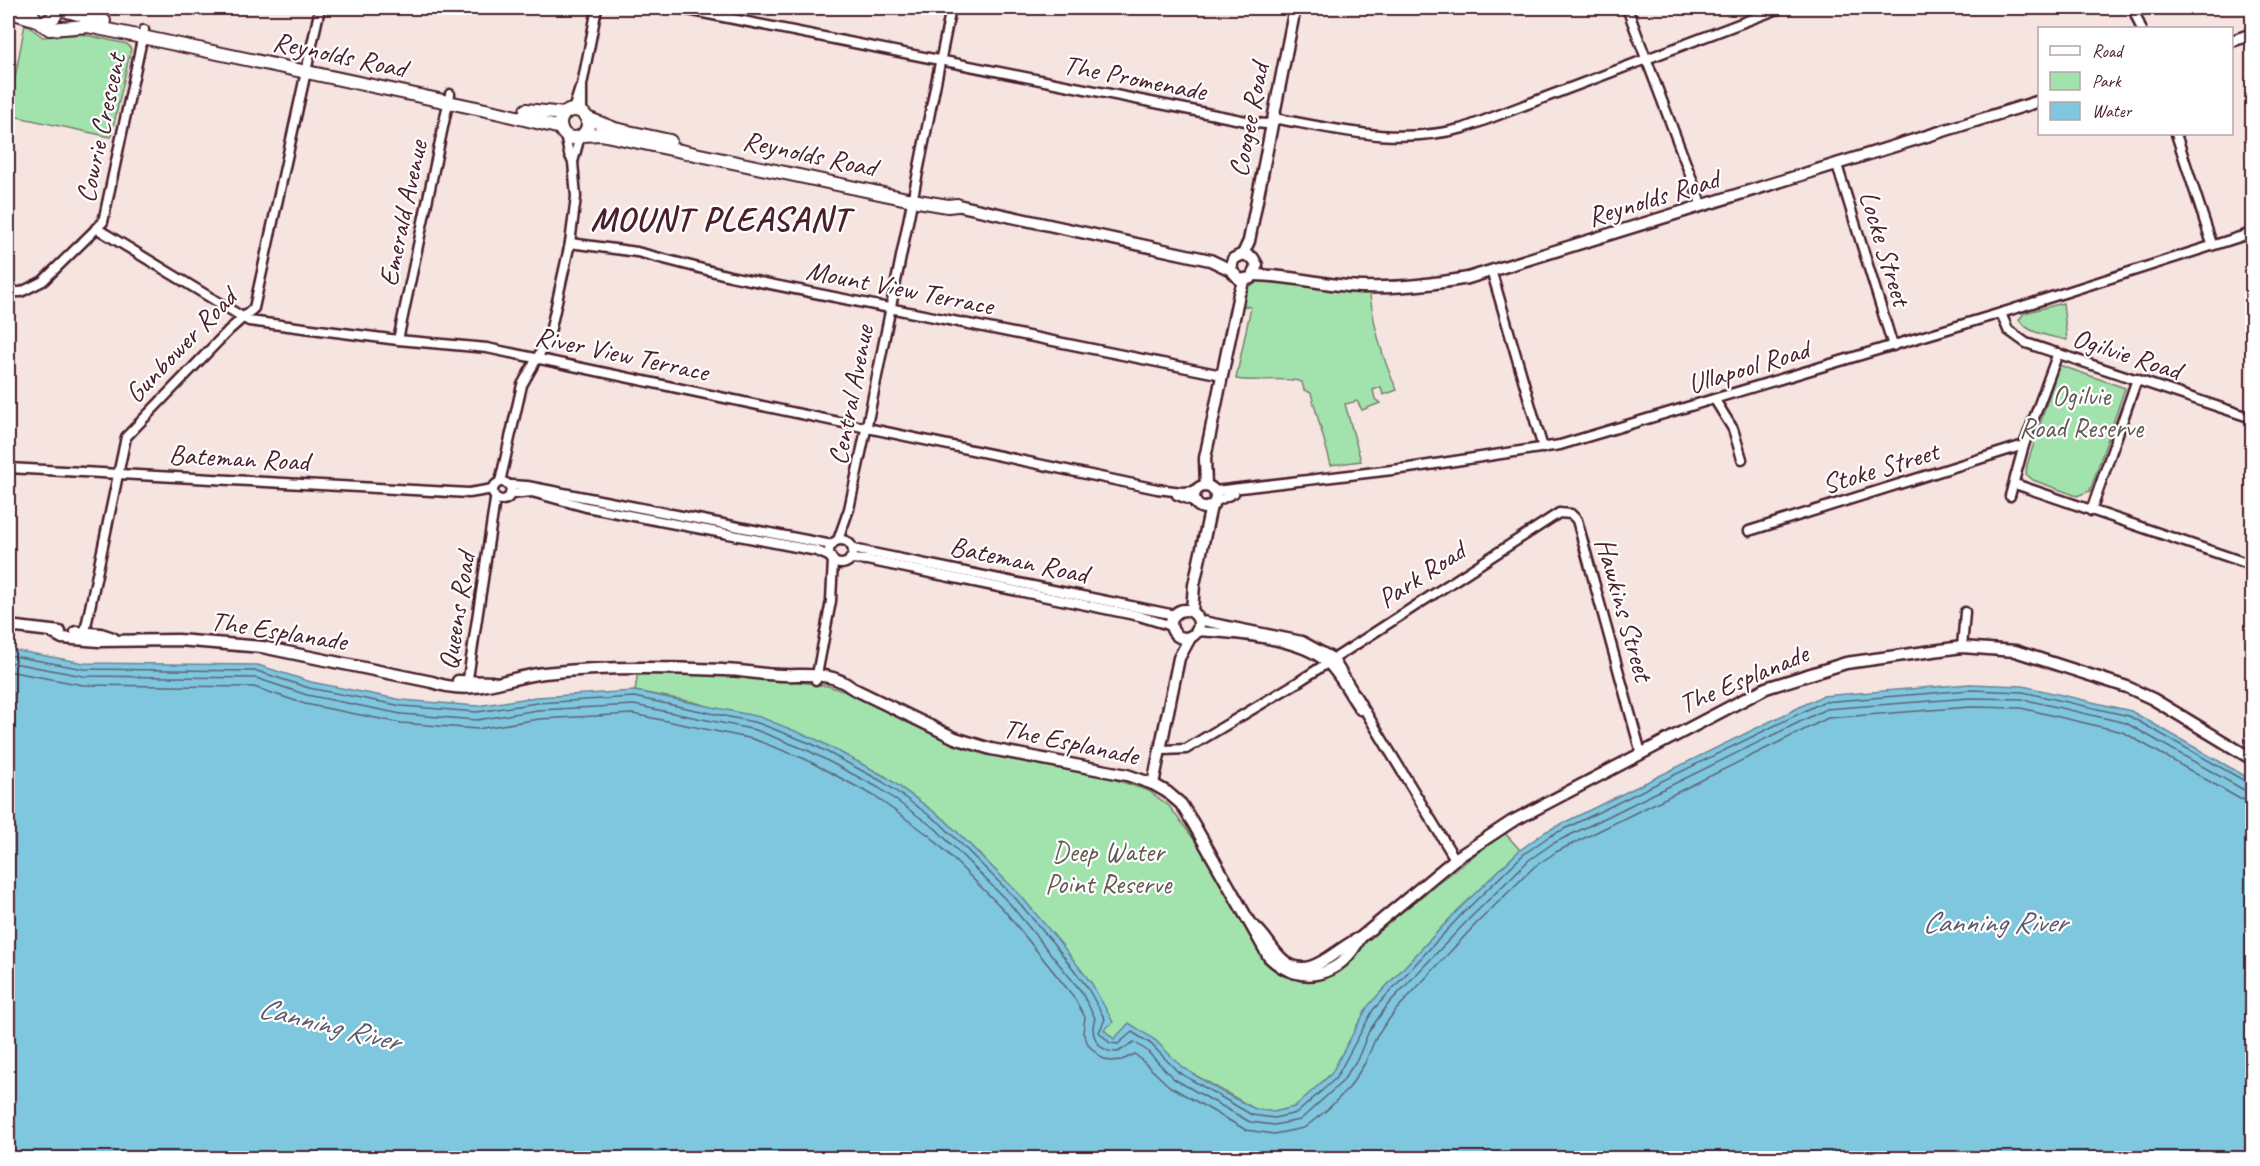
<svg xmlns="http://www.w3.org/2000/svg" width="2260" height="1166" font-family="Caveat,sans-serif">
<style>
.green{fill:#a2e3ad;stroke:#76816c;stroke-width:1.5}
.water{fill:#7ec7df;stroke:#698497;stroke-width:1.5}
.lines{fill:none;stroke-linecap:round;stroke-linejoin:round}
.shore{stroke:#5f6273;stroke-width:1.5}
.minor-casing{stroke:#4a1f2b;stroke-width:13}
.tertiary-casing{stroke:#4a1f2b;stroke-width:15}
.secondary-casing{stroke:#4a1f2b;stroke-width:16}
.minor{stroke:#fff;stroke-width:8}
.tertiary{stroke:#fff;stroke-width:10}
.secondary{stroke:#fff;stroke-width:12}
.labels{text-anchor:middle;stroke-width:4.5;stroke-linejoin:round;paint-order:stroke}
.street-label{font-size:28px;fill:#4a1f2b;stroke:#fff}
.park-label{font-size:28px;fill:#645a52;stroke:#fff}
.water-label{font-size:30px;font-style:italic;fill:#5c5a6a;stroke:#fff}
.district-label{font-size:34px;font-weight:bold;letter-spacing:1.5px;fill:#4a1f2b;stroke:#fff}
</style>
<rect width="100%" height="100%" fill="#f5e4e0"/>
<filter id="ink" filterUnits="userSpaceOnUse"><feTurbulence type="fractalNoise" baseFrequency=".0167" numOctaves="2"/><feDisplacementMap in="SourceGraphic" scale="12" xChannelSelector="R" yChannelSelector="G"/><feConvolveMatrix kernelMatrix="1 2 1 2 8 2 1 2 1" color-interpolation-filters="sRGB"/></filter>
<g filter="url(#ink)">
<g class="green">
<polygon points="25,24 43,37 81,34 127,44 131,49 111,137 8,115"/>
<path d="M1254 275 1369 288C1373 322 1382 359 1397 390L1383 395 1381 387 1373 390 1375 399 1380 403 1362 410 1357 401 1345 404 1361 461 1331 465 1311 393 1304 390 1302 382C1280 376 1259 383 1236 379L1251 307 1236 305 1239 294Z"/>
<path d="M2063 303 2067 340C2050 336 2029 334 2019 320L2024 313Z"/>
<polygon points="2059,365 2125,388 2090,491 2077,496 2033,480 2026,474 2027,465"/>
<polygon points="638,671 765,677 828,686 870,700 967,749 1110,778 1149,791 1169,806 1197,843 1260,952 1303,974 1334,965 1504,832 1520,850 1459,909 1379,994 1357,1025 1346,1052 1331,1074 1295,1107 1274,1112 1255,1109 1181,1067 1155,1040 1115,1040 1104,1030 1092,984 1020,895 944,819 886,777 815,739 694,702 635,691"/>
</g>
<polygon class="water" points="8,649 84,663 258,665 311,682 402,700 477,706 536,697 635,691 760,717 815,739 886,777 944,819 1020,895 1062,945 1092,984 1113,1022 1104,1030 1114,1039 1129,1023 1155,1040 1182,1067 1222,1092 1255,1109 1274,1112 1294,1107 1331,1074 1368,1006 1379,994 1459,909 1520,850 1545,832 1822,696 1970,684 2023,686 2131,711 2252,780 2252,1158 8,1158"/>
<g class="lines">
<g class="shore">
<polyline points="8,655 84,669 257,671 309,688 402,706 477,712 537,703 634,697 758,723 812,744 883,782 940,823 1016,899 1058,949 1087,987 1105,1019 1099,1032 1110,1043 1118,1044 1132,1032 1151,1044 1178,1072 1252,1115 1274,1118 1297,1113 1336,1078 1373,1010 1384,998 1463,913 1524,854 1548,837 1823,702 1970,690 2023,692 2129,716 2252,785"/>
<path d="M8 662 83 676 256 678 307 695 401 714 477 720 538 710 634 705 756 730 809 751 879 788 936 829 1010 904 1081 991 1095 1018C1089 1034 1098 1053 1118 1052L1134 1042 1146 1050 1174 1079 1250 1122 1274 1125 1300 1120 1342 1082 1358 1058 1369 1031 1389 1003 1469 919 1529 860 1552 844 1826 709 1970 698 2022 699 2126 723 2244 790 2252 792"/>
<polyline points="8,671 83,685 254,687 305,704 401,723 477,729 539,719 633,714 753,739 805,759 874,796 930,836 1004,910 1073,996 1085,1017 1083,1033 1089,1046 1102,1058 1110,1061 1122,1060 1135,1054 1169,1086 1246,1130 1274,1134 1304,1128 1327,1110 1349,1088 1365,1063 1377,1035 1396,1010 1475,925 1534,867 1556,852 1828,718 1970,707 2021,708 2123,732 2240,799 2252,801"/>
</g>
<g class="minor-casing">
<g id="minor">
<path d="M678 8 1256 123 1266 124 1279 119C1344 131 1398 145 1464 128L1781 8"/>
<polyline points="1627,8 1702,206"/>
<polyline points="2133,8 2141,28"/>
<polyline points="573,110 580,88"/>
<polyline points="582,111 582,85 597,8"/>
<polyline points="2176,134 2212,244"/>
<polyline points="573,162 580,136"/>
<polyline points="1837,165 1893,346"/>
<polyline points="96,228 249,321 398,340 487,348 1157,489 1182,492 1196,491"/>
<polyline points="570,243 637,252 730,276 1222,375"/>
<polyline points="1492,273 1543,448"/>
<polyline points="8,292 21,292 43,281 103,222 144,30"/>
<polyline points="2001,313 2008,330 2026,343 2252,418"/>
<polyline points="398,340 450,94"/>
<polyline points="1715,400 1733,429 1742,459"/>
<polyline points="8,468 469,493 493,489"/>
<circle cx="502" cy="491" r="9"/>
<polyline points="500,482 522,385 549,337 570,243 576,197 573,162 569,154 565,135"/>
<polyline points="2015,484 2252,565"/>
<polyline points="511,485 527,486 832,545"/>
<polyline points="1215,491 1409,468 1560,445 2001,313 2252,233"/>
<polyline points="510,494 532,492 586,507 817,551 831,557"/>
<polyline points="1177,495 1196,502"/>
<polyline points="2010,496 2024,445 2058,353"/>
<polyline points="1215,502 1234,493"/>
<polyline points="2091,511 2137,379"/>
<polyline points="1749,531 2024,445"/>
<polyline points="838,540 849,509 870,411 951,8"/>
<circle cx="841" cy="552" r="12"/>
<polyline points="853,549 1175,615"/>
<polyline points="850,559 867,560 1139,616 1172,626"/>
<polyline points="1198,620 1302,641 1333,658 1455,859"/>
<path d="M1197 631C1232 633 1302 638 1328 664 1341 677 1349 695 1360 710"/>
<polyline points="84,636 126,437 229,330 254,308 320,8"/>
<polyline points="1962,647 1965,612"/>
<polyline points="816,680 831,601 833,560"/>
<polyline points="467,685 495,500"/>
<polyline points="1163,750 1186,749 1298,682 1559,513 1571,514 1577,520 1641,753"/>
</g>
</g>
<g class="tertiary-casing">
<g id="tertiary">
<polyline points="2232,41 2252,34"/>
<polyline points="957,205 1210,260 1231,270 1240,280 1251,278 1257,265 1253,258 1243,254 1233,259 1231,270"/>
<polyline points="1243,254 1249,241 1295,8"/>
<path d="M1254 275C1285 275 1315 283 1347 286 1387 290 1428 285 1468 278L2040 101"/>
<polyline points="1206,486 1205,458 1239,294 1244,280"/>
<circle cx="1205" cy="497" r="11"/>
<circle cx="1185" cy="624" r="14"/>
<polyline points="1192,611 1194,585 1211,506"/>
<polyline points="8,626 60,632"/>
<polyline points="76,632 101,634 113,638"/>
<path d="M53 633 62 638 99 641 178 640 262 647 432 682C474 697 503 678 544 673 603 666 663 667 723 670 743 670 762 675 782 675 807 676 831 671 852 688L955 738 991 749 1127 775 1153 784 1167 792 1181 804 1193 823 1269 957C1301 988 1341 976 1360 938"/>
<polyline points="458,681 493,682"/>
<polyline points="1153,784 1179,658 1191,636"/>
<path d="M1255 927C1266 936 1271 949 1282 959 1309 985 1335 948 1360 938L1455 859 1511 822 1766 688 1846 663 1962 647 2015 651 2127 687 2153 699 2252 759"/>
</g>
</g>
<g class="secondary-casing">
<g id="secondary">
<polyline points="31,8 34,19 45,23 55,16 56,8"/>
<polyline points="56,8 104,21"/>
<polyline points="8,11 34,19"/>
<polyline points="40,23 50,29 88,26 142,37 500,113 561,128"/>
<polyline points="526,110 564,114"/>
<circle cx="574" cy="124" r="14"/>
<polyline points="587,118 615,129 670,141"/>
<polyline points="583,135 601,134 912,200 948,206 957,205"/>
</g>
</g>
<use href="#minor" class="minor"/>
<use href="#tertiary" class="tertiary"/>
<use href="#secondary" class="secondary"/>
</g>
</g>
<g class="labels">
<g class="street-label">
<text transform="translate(340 54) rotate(12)" y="10">Reynolds Road</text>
<text transform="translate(1135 77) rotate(11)" y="10">The Promenade</text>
<text transform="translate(1248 120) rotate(-79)" y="10">Coogee Road</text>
<text transform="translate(100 128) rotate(-78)" y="10">Cowrie Crescent</text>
<text transform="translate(810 153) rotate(12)" y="10">Reynolds Road</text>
<text transform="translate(1653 197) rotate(-17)" y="10">Reynolds Road</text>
<text transform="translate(402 213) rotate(-78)" y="10">Emerald Avenue</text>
<text transform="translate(1886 248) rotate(73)" y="10">Locke Street</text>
<text transform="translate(900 287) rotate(11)" y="10">Mount View Terrace</text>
<text transform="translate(180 345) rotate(-46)" y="10">Gunbower Road</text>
<text transform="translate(622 353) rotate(12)" y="10">River View Terrace</text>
<text transform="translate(2127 353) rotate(18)" y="10">Ogilvie Road</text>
<text transform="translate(1748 366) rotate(-17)" y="10">Ullapool Road</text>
<text transform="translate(850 395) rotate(-79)" y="10">Central Avenue</text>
<text transform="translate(239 457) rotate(3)" y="10">Bateman Road</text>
<text transform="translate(1880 467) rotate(-17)" y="10">Stoke Street</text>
<text transform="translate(1019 559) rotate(12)" y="10">Bateman Road</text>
<text transform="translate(1421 574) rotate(-33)" y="10">Park Road</text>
<text transform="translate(1625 609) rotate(74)" y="10">Hawkins Street</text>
<text transform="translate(456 611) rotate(-81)" y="10">Queens Road</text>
<text transform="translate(279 630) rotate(9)" y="10">The Esplanade</text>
<text transform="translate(1743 678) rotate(-23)" y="10">The Esplanade</text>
<text transform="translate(1071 741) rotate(12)" y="10">The Esplanade</text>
</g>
<g class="park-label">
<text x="2081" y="405">Ogilvie<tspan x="2081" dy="32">Road Reserve</tspan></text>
<text x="1108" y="861">Deep Water<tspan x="1108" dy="32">Point Reserve</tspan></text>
</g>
<g class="water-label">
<text x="1994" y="932">Canning River</text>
<text transform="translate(329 1024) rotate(14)" y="10">Canning River</text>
</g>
<g class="district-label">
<text x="720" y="230">MOUNT PLEASANT</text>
</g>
</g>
<rect width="2260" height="1166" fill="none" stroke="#fff" stroke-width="30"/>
<rect x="15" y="15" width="2230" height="1136" fill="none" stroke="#4a1f2b" stroke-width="2" filter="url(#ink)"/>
<rect x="2038" y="27" width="195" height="108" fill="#ffffff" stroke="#b7a5aa" stroke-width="1.5"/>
<rect x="2050" y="46" width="30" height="9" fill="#ffffff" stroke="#b7a5aa" stroke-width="1.5"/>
<text x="2092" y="57" font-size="18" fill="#4a1f2b">Road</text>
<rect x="2050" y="72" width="30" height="18" fill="#a2e3ad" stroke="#b7a5aa" stroke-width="1.5"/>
<text x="2092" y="87" font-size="18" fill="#4a1f2b">Park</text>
<rect x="2050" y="102" width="30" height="18" fill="#7ec7df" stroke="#b7a5aa" stroke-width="1.5"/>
<text x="2092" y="117" font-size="18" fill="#4a1f2b">Water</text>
</svg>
